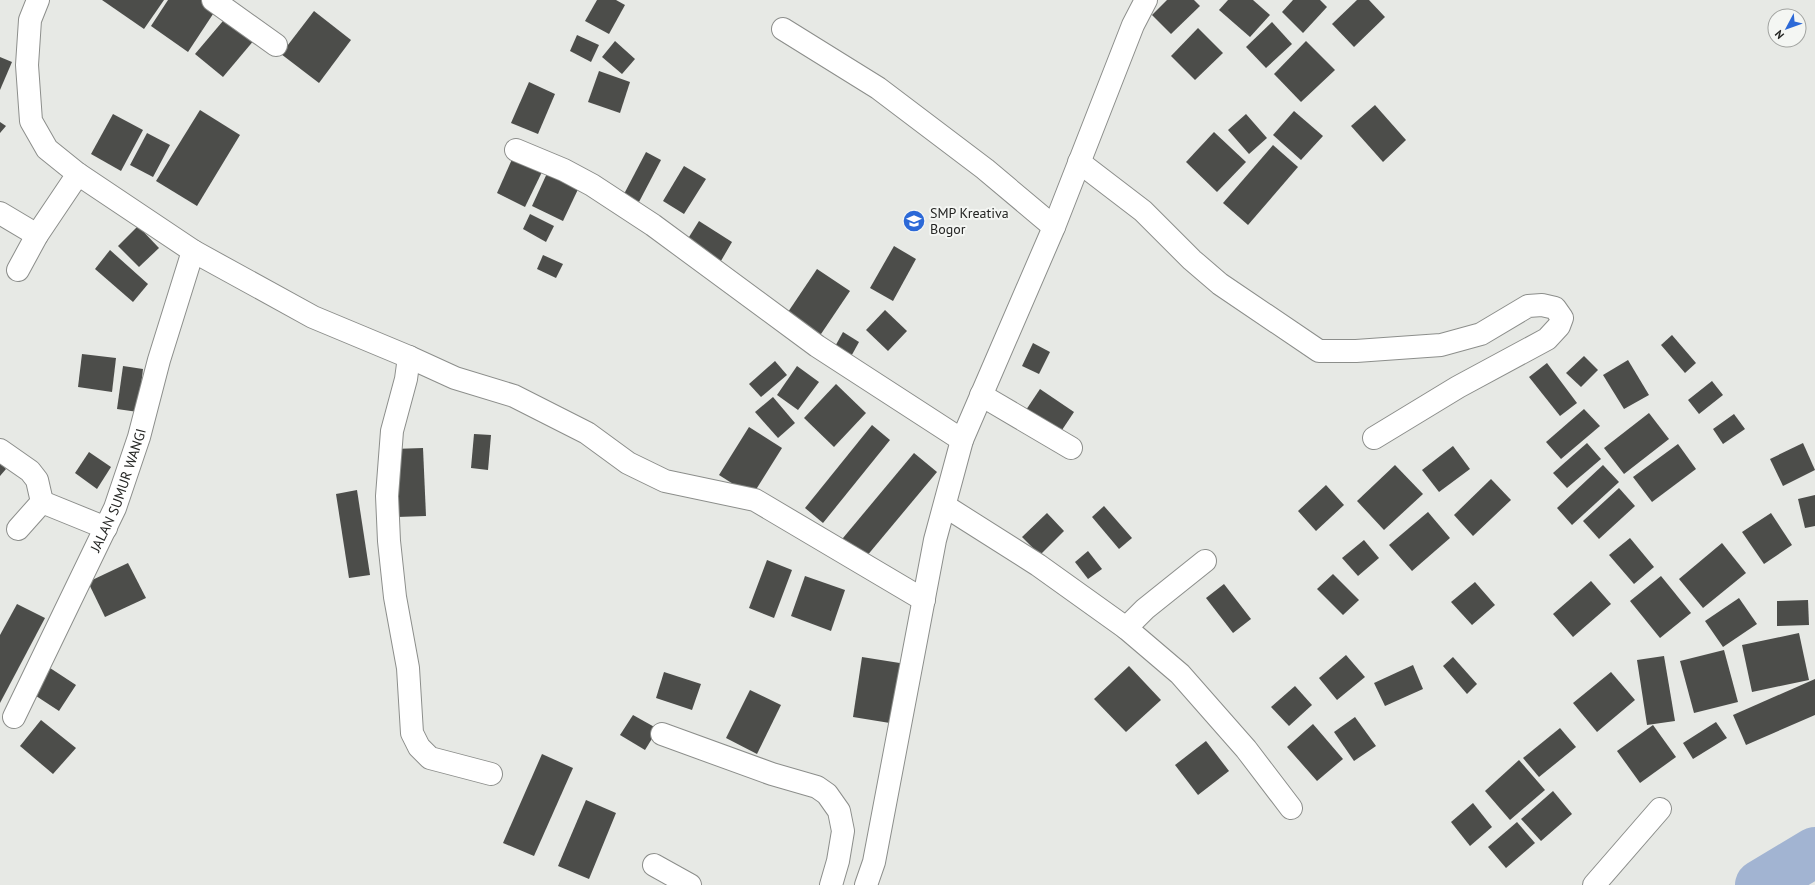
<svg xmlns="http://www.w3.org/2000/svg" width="1815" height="885" font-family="'PT Sans',sans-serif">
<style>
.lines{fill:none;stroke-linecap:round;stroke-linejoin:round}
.river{stroke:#a2b4d2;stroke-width:50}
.building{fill:#4c4d4a}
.minor-casing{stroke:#8c8e8b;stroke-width:24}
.minor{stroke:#fff;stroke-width:22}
.labels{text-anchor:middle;stroke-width:4;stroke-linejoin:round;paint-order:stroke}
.poi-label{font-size:14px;fill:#252624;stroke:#f4f6f3;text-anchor:start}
.street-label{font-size:14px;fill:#252624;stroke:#f4f6f3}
</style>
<rect width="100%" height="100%" fill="#e7e9e5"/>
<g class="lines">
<polyline class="river" points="1760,885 1815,852"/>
</g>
<g class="building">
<polygon points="102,0 164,0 144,29"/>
<polygon points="168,0 204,0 217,8 188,52 151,26"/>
<polygon points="597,0 616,0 625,5 609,34 585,21"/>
<polygon points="1167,0 1194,0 1200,6 1171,34 1152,15"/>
<polygon points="1228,0 1253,0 1270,15 1250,37 1219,10"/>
<polygon points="1293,0 1320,0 1327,7 1303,33 1282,12"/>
<polygon points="1357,0 1369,0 1385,17 1354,47 1332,24"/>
<polygon points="314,11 351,40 319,83 281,54"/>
<polygon points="228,15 255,39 223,77 195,54"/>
<polygon points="1272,22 1292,44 1266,68 1246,47"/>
<polygon points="1198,28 1223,53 1195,80 1171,56"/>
<polygon points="577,35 599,45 591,62 570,51"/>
<polygon points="615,41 635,59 622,74 602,57"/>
<polygon points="1306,41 1335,70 1301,102 1274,74"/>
<polygon points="0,57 12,62 0,90"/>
<polygon points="599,71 630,82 620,113 588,102"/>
<polygon points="529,82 555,94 538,134 511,123"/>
<polygon points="1375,105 1406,140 1383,162 1351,126"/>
<polygon points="200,110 240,135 197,206 156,181"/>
<polygon points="1294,111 1323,136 1301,160 1273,135"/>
<polygon points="113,114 143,130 121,171 91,154"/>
<polygon points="1246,114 1267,138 1249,154 1228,130"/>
<polygon points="0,122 6,126 0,133"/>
<polygon points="1214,132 1246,162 1217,192 1186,162"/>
<polygon points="147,133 170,145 153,177 130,165"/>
<polygon points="1273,145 1298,167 1248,225 1223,203"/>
<polygon points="646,152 661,160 639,202 624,194"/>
<polygon points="513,157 542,172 525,207 497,193"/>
<polygon points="684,166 706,179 684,214 663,201"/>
<polygon points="549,169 581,183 563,221 532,206"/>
<polygon points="530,214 554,226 546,242 523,229"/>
<polygon points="699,221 732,242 718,266 684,245"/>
<polygon points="138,226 159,248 139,267 118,246"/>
<polygon points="894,246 916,259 893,301 870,288"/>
<polygon points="110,250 148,284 133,302 95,269"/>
<polygon points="543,255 563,264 556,278 537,269"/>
<polygon points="817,269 850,291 819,337 786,315"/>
<polygon points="885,310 907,331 888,351 866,330"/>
<polygon points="843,332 859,342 848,362 832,352"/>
<polygon points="1672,335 1696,363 1685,373 1661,345"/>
<polygon points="1033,343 1050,352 1039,374 1022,366"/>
<polygon points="82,354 116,358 112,392 78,387"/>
<polygon points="1584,356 1598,370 1581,387 1566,373"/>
<polygon points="1628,360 1649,395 1624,409 1603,375"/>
<polygon points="775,361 787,375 761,397 749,384"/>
<polygon points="1547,363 1577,403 1560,416 1529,377"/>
<polygon points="123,366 143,369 138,412 117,409"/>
<polygon points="797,366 819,382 798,410 777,395"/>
<polygon points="1712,381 1723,395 1699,414 1688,400"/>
<polygon points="836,384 866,413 834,447 804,418"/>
<polygon points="1040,389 1074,412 1060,433 1026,410"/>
<polygon points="773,397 795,423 778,438 755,412"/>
<polygon points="1584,409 1600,426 1561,459 1546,442"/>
<polygon points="1649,413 1669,439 1624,474 1604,448"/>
<polygon points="1734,414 1745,429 1723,444 1713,429"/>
<polygon points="872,425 890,440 823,523 805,508"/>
<polygon points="749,427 782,448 752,496 719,475"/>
<polygon points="474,434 491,435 488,470 471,468"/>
<polygon points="1587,443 1601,459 1567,488 1553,473"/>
<polygon points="1803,443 1815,470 1783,486 1770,459"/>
<polygon points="1678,444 1696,469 1652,502 1633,477"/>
<polygon points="1453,446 1470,469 1439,492 1422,470"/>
<polygon points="423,448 426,516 397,517 393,449"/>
<polygon points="89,452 111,467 97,489 75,473"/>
<polygon points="914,453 937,472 861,563 838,544"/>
<polygon points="0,463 6,469 0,476"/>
<polygon points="1395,465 1423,494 1384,530 1357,501"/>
<polygon points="1603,465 1619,482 1572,525 1557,508"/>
<polygon points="1491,479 1511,500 1473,536 1454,515"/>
<polygon points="1326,485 1344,505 1316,531 1298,511"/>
<polygon points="1619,488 1635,506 1599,539 1583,521"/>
<polygon points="357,490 370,575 349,578 336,494"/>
<polygon points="1815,495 1815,526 1805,528 1798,499"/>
<polygon points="1104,506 1132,538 1119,549 1092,517"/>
<polygon points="1428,512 1450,538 1412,571 1389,545"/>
<polygon points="1047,513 1064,531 1040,555 1022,537"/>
<polygon points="1771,513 1792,545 1764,564 1742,532"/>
<polygon points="1630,538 1654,567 1634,584 1609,555"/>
<polygon points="1364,540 1379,558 1358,576 1342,558"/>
<polygon points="1722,543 1746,573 1703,608 1679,579"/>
<polygon points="1088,551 1102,569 1088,579 1075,562"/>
<polygon points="767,560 792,570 774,618 749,608"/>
<polygon points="128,563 146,598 105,617 88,582"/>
<polygon points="1333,574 1359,600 1343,615 1317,589"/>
<polygon points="805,576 845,590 831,631 791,616"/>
<polygon points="1661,576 1691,613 1660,638 1630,601"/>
<polygon points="1591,581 1611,604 1573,637 1553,614"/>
<polygon points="1475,582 1495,605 1472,625 1451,602"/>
<polygon points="1224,584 1251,619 1233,633 1206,598"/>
<polygon points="1739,598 1757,624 1723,647 1705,621"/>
<polygon points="1808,600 1809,625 1777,626 1777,601"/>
<polygon points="17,604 45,618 0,703 0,635"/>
<polygon points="1799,633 1809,680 1752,692 1742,645"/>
<polygon points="1724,650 1738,702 1694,713 1680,661"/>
<polygon points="1346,655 1365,677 1337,700 1319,678"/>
<polygon points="1664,656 1675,721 1647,725 1637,660"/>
<polygon points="862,657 906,664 896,724 853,717"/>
<polygon points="1453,657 1477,684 1467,694 1443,666"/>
<polygon points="1413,665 1423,689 1385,706 1374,683"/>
<polygon points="47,666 76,685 59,711 30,692"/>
<polygon points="1129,666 1161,700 1126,732 1094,699"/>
<polygon points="664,672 701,684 692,710 656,698"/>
<polygon points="1611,672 1635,700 1597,732 1573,703"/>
<polygon points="1815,679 1815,715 1746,745 1733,715"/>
<polygon points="1295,686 1312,705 1289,726 1271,707"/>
<polygon points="750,690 781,705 757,754 726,738"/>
<polygon points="633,715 658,729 645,750 620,735"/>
<polygon points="1355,717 1376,746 1354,761 1334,732"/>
<polygon points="41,720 76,748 53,774 20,746"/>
<polygon points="1716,722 1727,738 1693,759 1683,743"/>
<polygon points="1313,724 1343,759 1317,781 1287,747"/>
<polygon points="1653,725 1676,757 1640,783 1617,751"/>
<polygon points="1560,728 1576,747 1539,777 1523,758"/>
<polygon points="1206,741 1229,771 1198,795 1175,765"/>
<polygon points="542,754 573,768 534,856 503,843"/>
<polygon points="1519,760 1545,790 1510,820 1485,791"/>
<polygon points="1553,791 1572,814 1541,841 1521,819"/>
<polygon points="586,800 616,813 589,879 558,866"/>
<polygon points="1473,803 1492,827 1470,846 1451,822"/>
<polygon points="1517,822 1535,843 1506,868 1488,847"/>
</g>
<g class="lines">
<g class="minor-casing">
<g id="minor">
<polyline points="38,0 30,20 27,65 31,121 47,149 78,174 193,251 313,317 409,357 455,378 514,396 587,433 628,463 665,481 755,500 924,600"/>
<polyline points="213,0 276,45"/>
<polyline points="783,29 878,88 985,169 1054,227"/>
<polyline points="516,150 564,170 592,185 653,225 817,346 962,440"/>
<polyline points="1079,162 1143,211 1192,260 1220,284 1319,351 1356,351 1441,345 1481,334 1528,306 1542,305 1555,308 1562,318 1559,326 1547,339 1458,387 1374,438"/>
<polyline points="0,213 37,235"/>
<polyline points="18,270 37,235 78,174"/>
<polyline points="409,357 406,379 392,431 387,496 389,541 395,597 408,668 412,733 419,747 430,758 491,774"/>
<polyline points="981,395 1071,448"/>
<polyline points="0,450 30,471 37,480 42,502 18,529"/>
<polyline points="42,502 106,528"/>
<polyline points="945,506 1038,565 1126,628 1180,674 1246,749 1291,808"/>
<polyline points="1126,628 1145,609 1205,561"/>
<path id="s1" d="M14 717 115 508 139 437 159 360 193 251"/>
<polyline points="662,734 772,774 817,787 827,794 839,811 843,831 838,861 831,885"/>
<polyline points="654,865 690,885"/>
<polyline points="866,885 874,862 935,540 962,440 1054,227 1133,25 1146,0"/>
<polyline points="1594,885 1660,809"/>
</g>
</g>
<use href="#minor" class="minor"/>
</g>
<defs>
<g id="school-disc" transform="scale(1.15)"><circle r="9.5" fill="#2c69d7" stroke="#f4f6f3"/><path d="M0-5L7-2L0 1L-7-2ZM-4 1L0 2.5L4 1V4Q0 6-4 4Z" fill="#fff"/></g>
</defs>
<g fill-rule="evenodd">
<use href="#school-disc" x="914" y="221"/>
</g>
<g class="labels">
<g class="poi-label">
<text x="930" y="218">SMP Kreativa<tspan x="930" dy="16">Bogor</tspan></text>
</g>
<g class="street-label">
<text dy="5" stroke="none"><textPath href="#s1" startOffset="250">JALAN SUMUR WANGI</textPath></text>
</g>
</g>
<g transform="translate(1787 28) rotate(229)"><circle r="19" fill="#f4f6f3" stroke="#a1a3a0"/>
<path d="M0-3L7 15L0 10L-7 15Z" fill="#2c69d7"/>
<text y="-6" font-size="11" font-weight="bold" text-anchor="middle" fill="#252624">N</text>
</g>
</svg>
